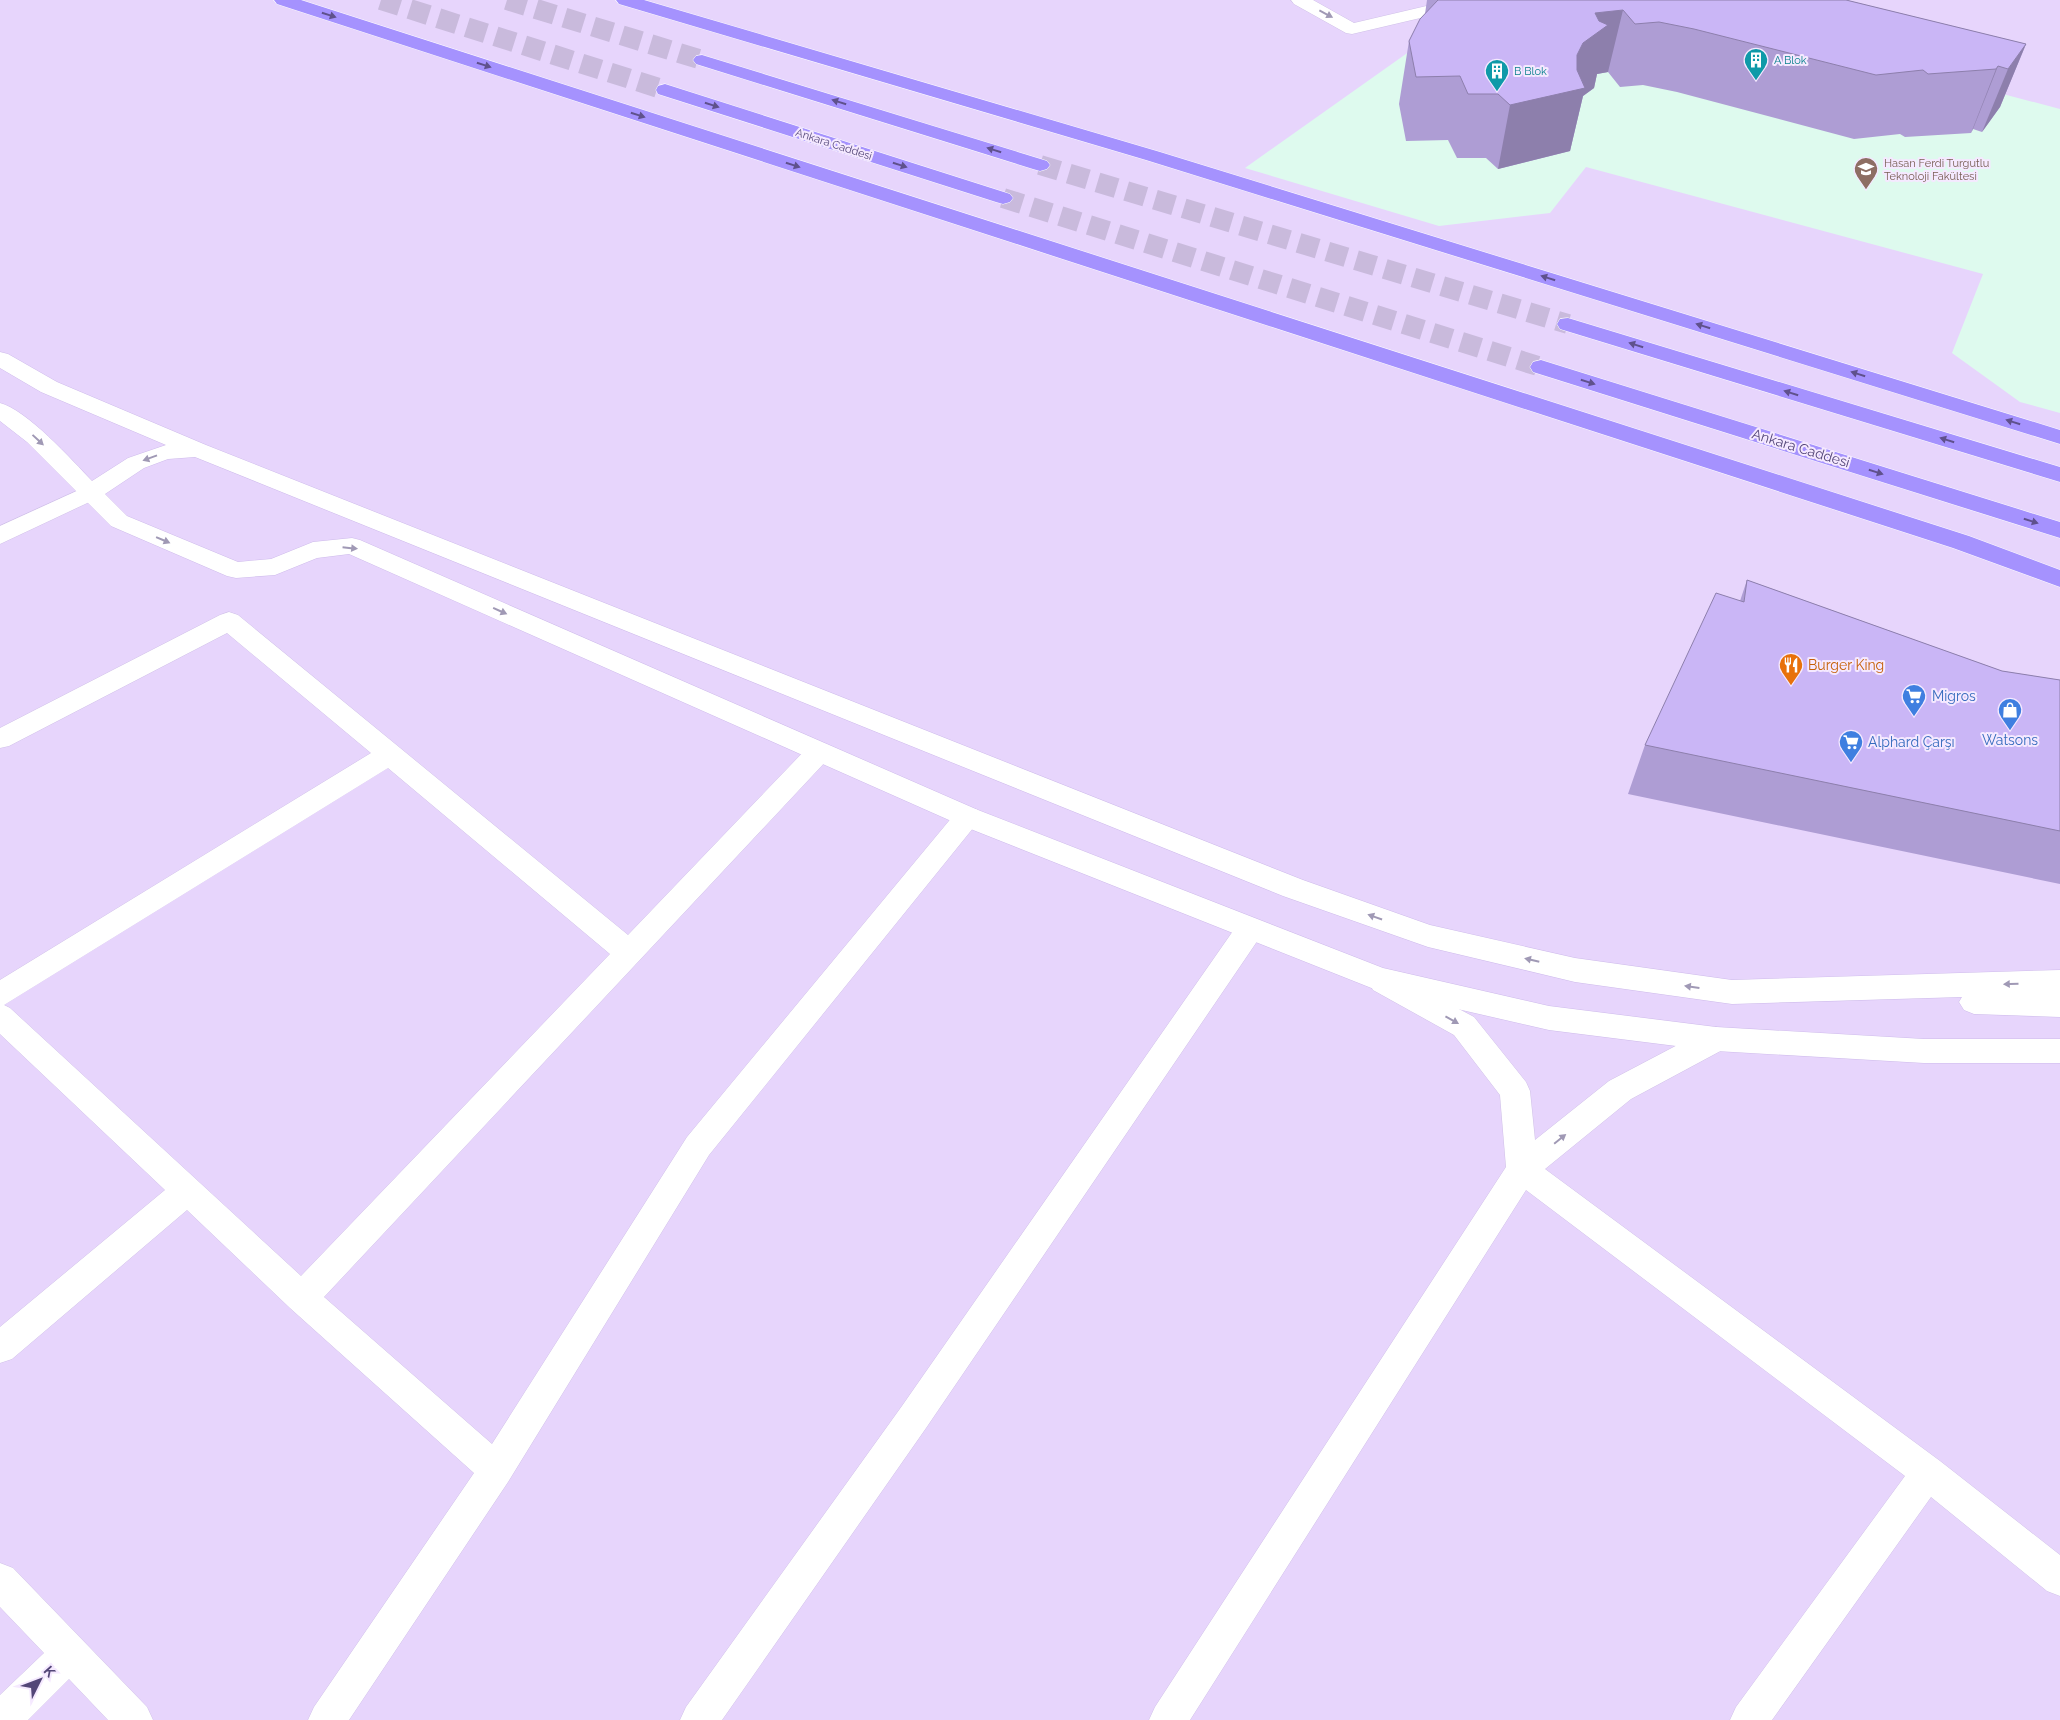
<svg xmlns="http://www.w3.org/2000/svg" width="2060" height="1720" font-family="Raleway,sans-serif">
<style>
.residential{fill:#e7d5fc}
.education{fill:#defaee}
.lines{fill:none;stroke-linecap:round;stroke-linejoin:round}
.highway-tunnel{stroke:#c9badc;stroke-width:20;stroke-dasharray:20 10;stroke-linecap:butt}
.street-casing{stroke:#d0c1e8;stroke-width:1}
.secondary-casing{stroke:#cebbeb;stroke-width:1}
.highway-casing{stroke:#fff;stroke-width:1}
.street{fill:#fff;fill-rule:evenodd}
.secondary{fill:#fff;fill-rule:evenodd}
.highway{fill:#a592fe;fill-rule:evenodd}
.wall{fill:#ae9dd4}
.shaded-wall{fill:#8d7fac}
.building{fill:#cab6f6;stroke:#8d7fac}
.oneway{fill:#a099b5}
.oneway2{fill:#5f518c}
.labels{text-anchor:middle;stroke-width:4;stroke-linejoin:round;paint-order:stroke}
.far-culture-label{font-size:11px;fill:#0d838f;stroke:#f5e9ff;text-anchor:start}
.far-street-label{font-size:11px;fill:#534678;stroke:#f5e9ff}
.far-education-label{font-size:11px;fill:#785e54;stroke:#f5e9ff;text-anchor:start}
.street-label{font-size:14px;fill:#534678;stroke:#f5e9ff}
.food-label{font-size:14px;fill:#c56008;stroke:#f5e9ff;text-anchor:start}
.shop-label{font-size:14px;fill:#366cbe;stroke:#f5e9ff;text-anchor:start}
</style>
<rect width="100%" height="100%" fill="#f0e1fe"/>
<rect class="residential" x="0" y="0" width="2060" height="1720"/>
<polygon class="education" points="1647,0 2060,109 2060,413 2020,402 1952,353 1983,274 1586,167 1550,213 1439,226 1245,168 1444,27"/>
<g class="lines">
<g class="highway-tunnel">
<polyline points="381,0 665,90"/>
<polyline points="507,0 702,60"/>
<polyline points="1040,165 1568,324"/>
<polyline points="1003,198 1541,367"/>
</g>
<g class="street-casing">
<g id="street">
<polygon points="1291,0 1313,0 1354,23 1452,0 1483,0 1480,4 1352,34 1346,33 1294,4"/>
<polygon points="92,484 100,487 104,492 100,497 0,544 0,526"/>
<path d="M229 612 238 615 628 935 810 745 819 742 828 745 832 752 828 759 324 1297 492 1444 687 1137 958 810 968 807 978 810 982 817 709 1155 508 1482 349 1720H308L314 1707 474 1473 290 1308 187 1210 12 1359 0 1363V1327L165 1190 0 1034V980L371 753 227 633 9 746 0 748V728L220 615ZM388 768 610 954 301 1276 10 1008 4 1005Z"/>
<polygon points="1250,918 1260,921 1264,929 1260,937 926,1428 722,1720 680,1720 686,1707 902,1406 1240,921"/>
<polygon points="1383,970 1393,974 1474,1017 1526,1082 1530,1091 1535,1140 1609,1081 1706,1030 1716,1027 1726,1030 1731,1039 1726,1048 1631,1099 1545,1169 1940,1461 2060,1555 2060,1596 2047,1591 1931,1497 1772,1720 1730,1720 1736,1707 1905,1476 1526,1190 1190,1720 1149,1720 1155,1707 1506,1167 1500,1095 1454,1035 1373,990 1369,982 1373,974"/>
<polygon points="0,1563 13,1568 147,1707 153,1720 108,1720 69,1679 28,1720 0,1720 0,1695 44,1653 0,1607"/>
</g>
</g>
<g class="secondary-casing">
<path id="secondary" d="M0 352 8 354 57 382 206 445 1303 880 1430 925 1575 958 1732 980 2060 970V1017L1974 1014 1964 1010 1959 1002 1962 997 1732 1004 1575 982 1428 947 1283 896 195 457 168 459 144 468 105 494 127 516 238 562 271 559 313 542 352 538 360 540 978 810 1383 968 1549 1006 1716 1027 1924 1039H2060V1063H1924L1716 1051 1549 1030 1379 991 958 824 349 554 317 558 275 575 236 578 227 576 111 526 27 442 0 421V403C27 410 72 460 92 481L128 458 166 445 41 392 0 368Z"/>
</g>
<g class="highway-casing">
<g id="highway">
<polygon points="274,0 301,0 1969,536 2060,570 2060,587 1953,548 277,4"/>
<polygon points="616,0 644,0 1160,152 2060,430 2060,444 1146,160 619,4"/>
<polygon points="702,55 1047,161 1050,165 1047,169 1040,171 1033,169 696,64 693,60 696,56"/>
<polygon points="665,84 1010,194 1013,198 1010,202 1003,204 996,202 658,94 656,90 658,86"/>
<polygon points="1568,318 2060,467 2060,482 1560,329 1557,324 1560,319"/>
<polygon points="1541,360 2060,522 2060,538 1533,372 1530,367 1533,362"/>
</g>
</g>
<use href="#street" class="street"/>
<use href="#secondary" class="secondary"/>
<use href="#highway" class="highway"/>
</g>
<g class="wall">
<polygon points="1427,0 1846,0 2026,44 2000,107 1982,132 1973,129 1971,133 1905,137 1900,134 1854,139 1677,92 1643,85 1620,87 1608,72 1597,74 1594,88 1583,96 1570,151 1498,169 1486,158 1457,158 1448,140 1406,141 1399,104 1409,41 1425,14"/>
<polygon points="1747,580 2002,671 2060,680 2060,884 1628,794 1645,745 1740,601"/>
</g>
<g class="shaded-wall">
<polygon points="1623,10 1608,72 1597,74 1594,88 1583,96 1570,151 1498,169 1510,105 1577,55 1595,13"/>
<polygon points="2026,44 2000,107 1982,132 2008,69"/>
<polygon points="1998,66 1973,129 1971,133 1996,69"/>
</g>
<g class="building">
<polygon points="1438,0 1846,0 2026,44 2008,69 1998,66 1996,69 1928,74 1923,70 1876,75 1694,29 1659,22 1635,24 1623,10 1595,13 1599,21 1608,25 1583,43 1577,55 1577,70 1585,88 1510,105 1498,94 1468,94 1460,76 1416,77 1409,41 1420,19"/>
<polygon points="1747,580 2002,671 2060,680 2060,831 1645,745 1716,593 1744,602"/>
</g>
<defs><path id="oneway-solid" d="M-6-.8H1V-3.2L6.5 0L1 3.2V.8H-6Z" transform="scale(1.25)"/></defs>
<g class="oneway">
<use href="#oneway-solid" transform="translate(1326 14) rotate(28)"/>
<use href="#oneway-solid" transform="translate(38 440) rotate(43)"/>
<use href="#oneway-solid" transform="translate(150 458) rotate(160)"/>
<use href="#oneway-solid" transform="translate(163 540) rotate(23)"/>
<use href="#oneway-solid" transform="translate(350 548) rotate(6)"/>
<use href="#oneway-solid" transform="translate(500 611) rotate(24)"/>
<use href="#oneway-solid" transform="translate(1375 917) rotate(-161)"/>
<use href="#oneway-solid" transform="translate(1532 960) rotate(-167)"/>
<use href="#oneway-solid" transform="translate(2011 984) rotate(178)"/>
<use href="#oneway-solid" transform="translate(1692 987) rotate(-172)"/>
<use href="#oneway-solid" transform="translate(1452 1020) rotate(29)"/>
<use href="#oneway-solid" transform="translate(1560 1139) rotate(-39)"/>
</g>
<g class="oneway2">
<use href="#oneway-solid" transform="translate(329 15) rotate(18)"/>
<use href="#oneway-solid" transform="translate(484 65) rotate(18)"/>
<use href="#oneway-solid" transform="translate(839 102) rotate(-163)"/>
<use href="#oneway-solid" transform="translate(712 105) rotate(18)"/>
<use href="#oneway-solid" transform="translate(638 115) rotate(18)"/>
<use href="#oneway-solid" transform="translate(994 150) rotate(-163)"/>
<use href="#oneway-solid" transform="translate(793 165) rotate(18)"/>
<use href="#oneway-solid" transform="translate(900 165) rotate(18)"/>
<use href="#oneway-solid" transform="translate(1548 278) rotate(-163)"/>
<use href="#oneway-solid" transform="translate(1703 326) rotate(-163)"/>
<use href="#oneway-solid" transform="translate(1636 345) rotate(-163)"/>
<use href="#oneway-solid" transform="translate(1858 374) rotate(-163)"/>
<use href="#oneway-solid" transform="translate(1588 382) rotate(17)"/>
<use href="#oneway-solid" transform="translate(1791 393) rotate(-163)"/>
<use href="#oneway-solid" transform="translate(2013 422) rotate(-163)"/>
<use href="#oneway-solid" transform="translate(1947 440) rotate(-163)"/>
<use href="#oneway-solid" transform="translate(1876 472) rotate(17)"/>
<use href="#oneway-solid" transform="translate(2031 521) rotate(17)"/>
</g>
<defs>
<g id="building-pin" transform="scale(1.25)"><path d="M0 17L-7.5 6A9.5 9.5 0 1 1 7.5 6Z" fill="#0f9aa8" stroke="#f5e9ff"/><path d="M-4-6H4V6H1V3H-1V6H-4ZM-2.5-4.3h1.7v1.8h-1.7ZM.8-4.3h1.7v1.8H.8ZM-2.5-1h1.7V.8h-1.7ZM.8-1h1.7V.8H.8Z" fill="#fff"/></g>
<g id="university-pin" transform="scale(1.25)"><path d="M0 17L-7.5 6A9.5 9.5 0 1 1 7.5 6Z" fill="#8d6e63" stroke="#f5e9ff"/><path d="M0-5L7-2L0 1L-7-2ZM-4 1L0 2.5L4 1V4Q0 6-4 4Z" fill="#fff"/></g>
<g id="restaurant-pin" transform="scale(1.25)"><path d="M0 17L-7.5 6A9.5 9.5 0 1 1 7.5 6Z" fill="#e8710a" stroke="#f5e9ff"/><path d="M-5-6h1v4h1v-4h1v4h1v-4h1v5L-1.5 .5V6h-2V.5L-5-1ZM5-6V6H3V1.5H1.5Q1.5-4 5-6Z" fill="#fff"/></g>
<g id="supermarket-pin" transform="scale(1.25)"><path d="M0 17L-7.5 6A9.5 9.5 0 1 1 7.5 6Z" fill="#3f7fe0" stroke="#f5e9ff"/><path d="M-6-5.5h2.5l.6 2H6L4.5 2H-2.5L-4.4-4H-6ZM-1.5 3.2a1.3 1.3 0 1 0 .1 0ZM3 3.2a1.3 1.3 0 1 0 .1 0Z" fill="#fff"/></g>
<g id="shop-pin" transform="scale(1.25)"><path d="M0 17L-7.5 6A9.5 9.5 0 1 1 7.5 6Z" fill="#3f7fe0" stroke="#f5e9ff"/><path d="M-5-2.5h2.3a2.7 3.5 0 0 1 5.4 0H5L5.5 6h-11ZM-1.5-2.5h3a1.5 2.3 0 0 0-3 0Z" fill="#fff"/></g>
</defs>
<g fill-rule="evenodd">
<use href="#building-pin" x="1756" y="60"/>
<use href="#building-pin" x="1497" y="71"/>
<use href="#university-pin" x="1866" y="169"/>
<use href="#restaurant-pin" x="1791" y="665"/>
<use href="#supermarket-pin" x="1914" y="696"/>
<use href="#shop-pin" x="2010" y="710"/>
<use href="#supermarket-pin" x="1851" y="742"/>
</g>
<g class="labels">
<g class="far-culture-label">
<text x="1774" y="64">A Blok</text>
<text x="1514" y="75">B Blok</text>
</g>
<g class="far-street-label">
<text transform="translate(834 144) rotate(18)" y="4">Ankara Caddesi</text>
</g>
<g class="far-education-label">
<text x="1884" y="167">Hasan Ferdi Turgutlu<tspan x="1884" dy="13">Teknoloji Fakültesi</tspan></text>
</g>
<g class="street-label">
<text transform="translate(1801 448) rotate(17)" y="5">Ankara Caddesi</text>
</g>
<g class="food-label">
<text x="1808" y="670">Burger King</text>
</g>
<g class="shop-label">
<text x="1932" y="701">Migros</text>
<text x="2010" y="745" text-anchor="middle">Watsons</text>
<text x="1868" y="747">Alphard Çarşı</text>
</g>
</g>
<g transform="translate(40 1680) rotate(48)" stroke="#f5e9ff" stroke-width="4" paint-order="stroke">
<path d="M0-4L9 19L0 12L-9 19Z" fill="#534678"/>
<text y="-8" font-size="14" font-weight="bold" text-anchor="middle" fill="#534678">K</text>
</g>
</svg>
